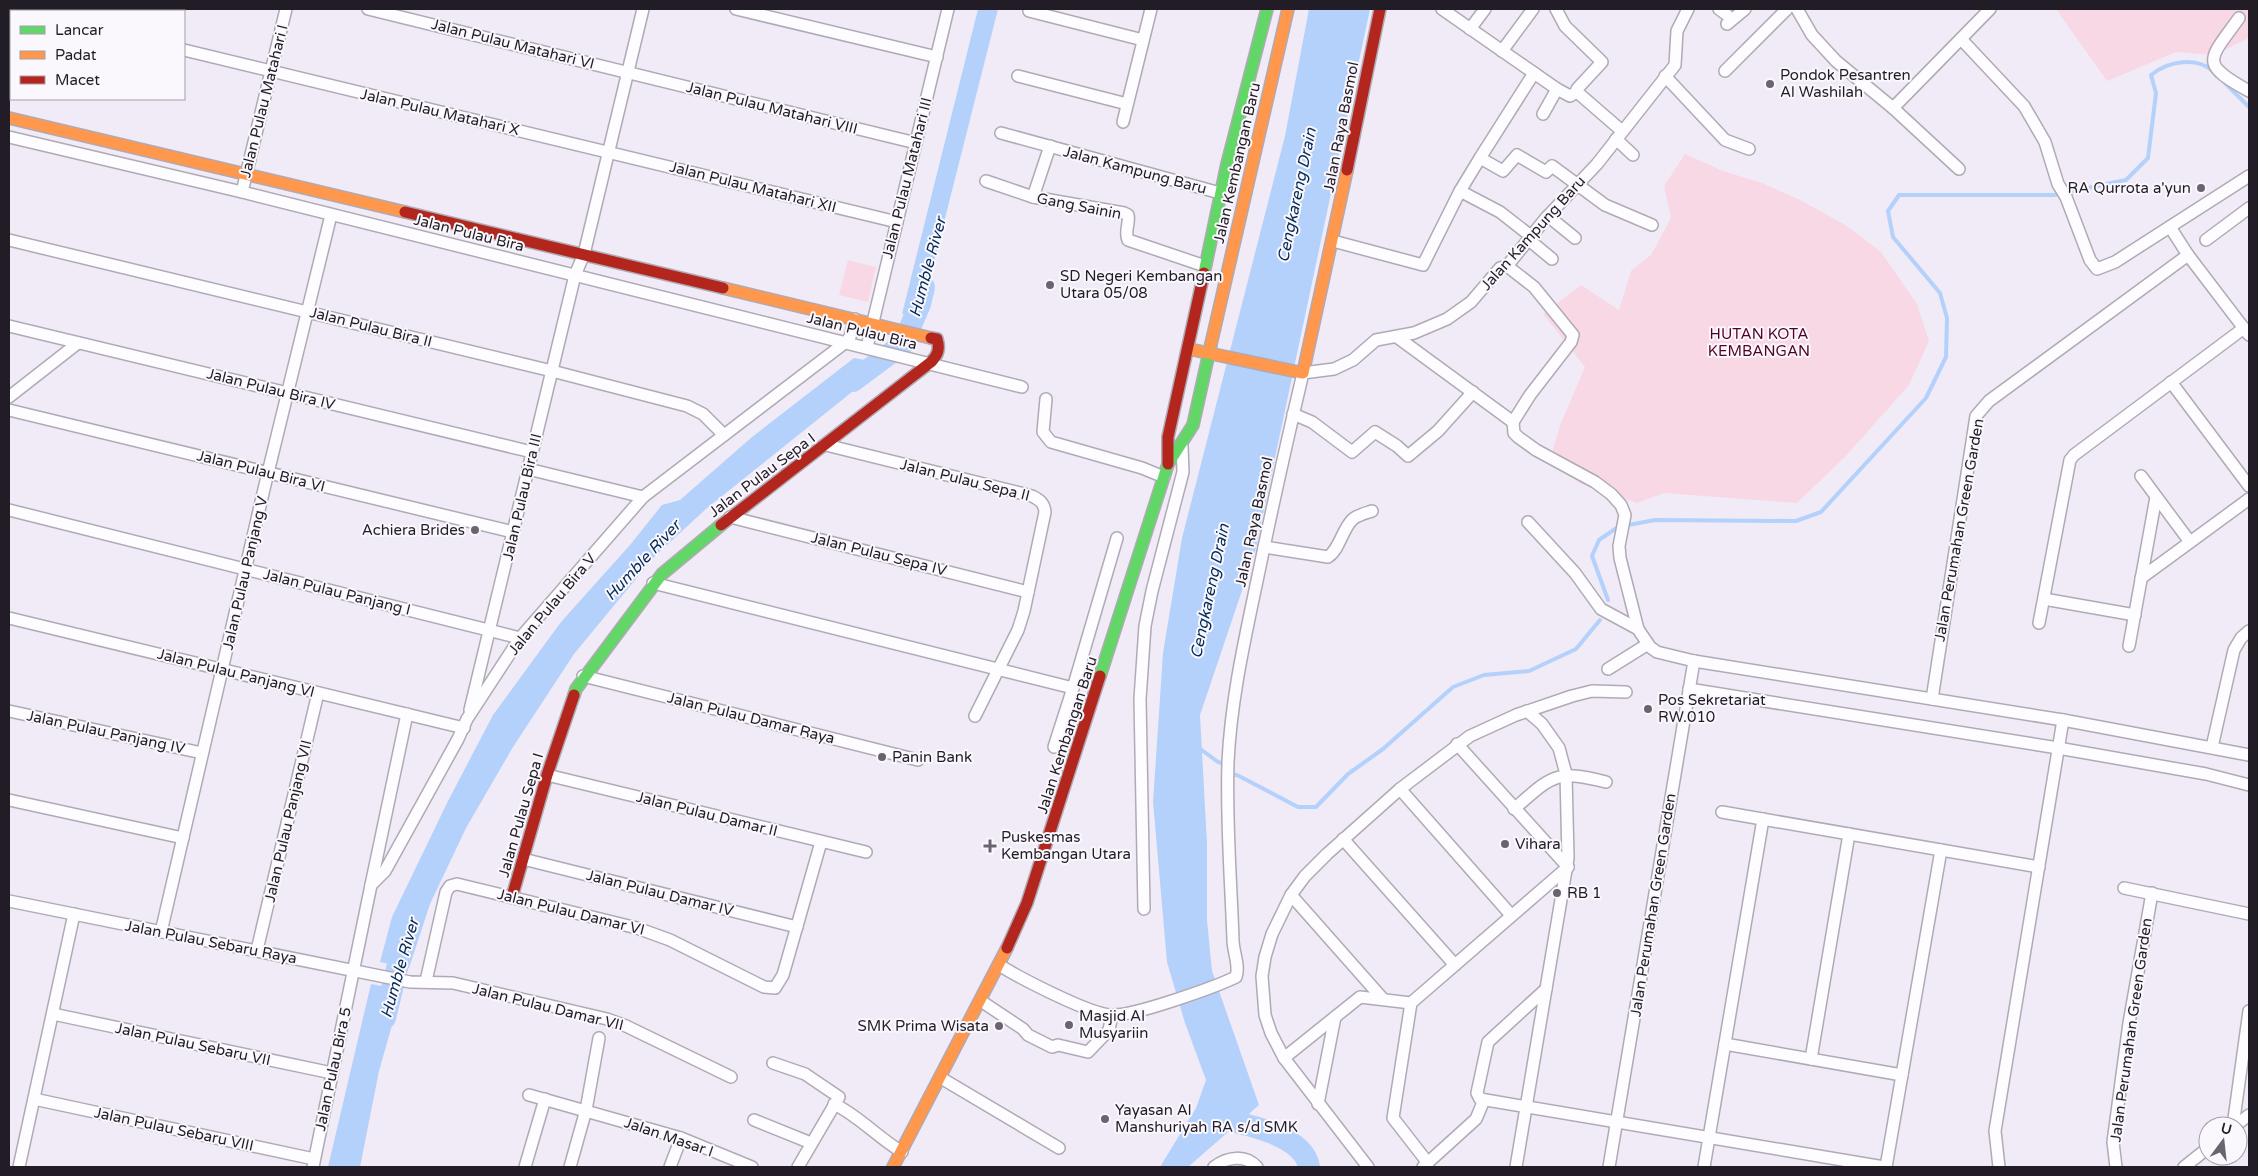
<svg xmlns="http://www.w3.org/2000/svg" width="2258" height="1176" font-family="'Varela Round',sans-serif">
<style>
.green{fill:#f8d8e4}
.water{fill:#b3d1fb}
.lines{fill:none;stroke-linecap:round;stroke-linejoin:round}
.stream{stroke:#b3d1fb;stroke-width:4}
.river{stroke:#b3d1fb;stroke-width:22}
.street-casing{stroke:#b0aab4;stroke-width:14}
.fast-casing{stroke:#b0aab4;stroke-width:14}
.slow-casing{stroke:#b0aab4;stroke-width:14}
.jam-casing{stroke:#b0aab4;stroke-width:14}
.street{stroke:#fdfcfe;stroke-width:11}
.fast{stroke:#63d668;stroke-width:11}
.slow{stroke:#ff974d;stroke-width:11}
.jam{stroke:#b3261e;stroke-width:11}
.poi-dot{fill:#6a646f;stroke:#faf7fd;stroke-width:2}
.labels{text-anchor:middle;stroke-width:4;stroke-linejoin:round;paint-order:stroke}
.street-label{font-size:15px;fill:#221c26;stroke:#faf7fd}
.poi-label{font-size:15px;fill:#221c26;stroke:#faf7fd;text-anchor:start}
.park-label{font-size:15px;fill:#520023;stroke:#faf7fd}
.water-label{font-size:16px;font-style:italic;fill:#052c56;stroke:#faf7fd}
</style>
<rect width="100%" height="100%" fill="#f1ebf7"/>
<g class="green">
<polygon points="2056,9 2249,9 2249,38 2214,55 2176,52 2107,81"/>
<polygon points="1685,154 1723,171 1762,183 1800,200 1847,226 1881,252 1917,304 1929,341 1909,385 1845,457 1797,503 1664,493 1637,503 1581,484 1549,462 1561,423 1585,367 1543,314 1581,285 1619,310 1631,271 1651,255 1671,218 1664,186"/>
<polygon points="848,260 876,267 868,302 839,295"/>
</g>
<g class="water">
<polygon points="978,9 998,9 920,317 902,314"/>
<polygon points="1309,9 1370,9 1255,552 1200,715 1207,844 1207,920 1212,971 1259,1105 1188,1167 1160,1167 1196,1108 1206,1080 1185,1023 1167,962 1153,802 1163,653 1182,538 1285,136"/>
<polygon points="854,358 887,364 707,508 654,557 574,654 513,747 466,828 430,904 409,968 380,962 392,917 448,801 493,715 561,622 630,545 662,505 680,500 752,437"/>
<polygon points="371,984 402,990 379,1071 360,1167 328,1167"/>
</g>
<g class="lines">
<g class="stream">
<polyline points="2223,81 2249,107"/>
<path d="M1608 600 1592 556 1599 540 1618 527 1655 520 1796 521 1821 512 1926 398 1946 357 1947 318 1940 293 1893 237 1888 211 1899 195H2054L2126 180 2148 158 2156 93 2151 75C2168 61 2197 56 2214 72"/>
<polyline points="1199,748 1218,762 1225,764"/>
<polyline points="1230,774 1237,775 1298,807 1316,807 1348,774 1383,749 1453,687 1484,675 1529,671 1576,649 1600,620"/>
</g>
<g class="river">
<polyline points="853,381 903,344 920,304 924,287"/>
<polyline points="385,1018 405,935"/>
<path d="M1213 1117C1241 1123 1304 1134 1309 1167"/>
</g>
<g class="street-casing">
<g id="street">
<polyline points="13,9 23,11"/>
<polyline points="368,9 916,143"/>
<polyline points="736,9 937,57"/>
<polyline points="1442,9 1557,89 1543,114"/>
<polyline points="1556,9 1565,26 1602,62 1577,89 1577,92 1622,131"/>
<polyline points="1719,9 1727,15"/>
<polyline points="1797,9 1812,35 1836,61 1893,108 1990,9"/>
<polyline points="147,11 147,9"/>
<polyline points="1029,11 1143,40"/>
<path d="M2239 18C2209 60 2198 63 2249 91"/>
<polyline points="1727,24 1745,9"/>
<polyline points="1470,29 1485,9"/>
<polyline points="1961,39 2024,106 2034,123 2045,142 2058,184 2066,197 2090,260 2097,269 2115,262 2249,176"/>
<polyline points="184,50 897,222"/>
<polyline points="1502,51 1533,9"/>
<polyline points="1725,71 1787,9"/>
<polyline points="1018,76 1127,104"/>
<polyline points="1665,76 1725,140 1749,149"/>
<polyline points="1557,89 1570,96 1577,92"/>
<polyline points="1893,108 1959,169"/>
<polyline points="1123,122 1151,9"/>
<polyline points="1001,133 1220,193"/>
<polyline points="9,137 242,192 1022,387"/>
<polyline points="1616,139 1633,155"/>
<polyline points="1480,158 1534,73"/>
<path d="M986 181 1033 197 1124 213 1128 215C1130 223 1124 232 1128 240L1205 266"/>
<polyline points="1460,191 1500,212 1532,237"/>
<polyline points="242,192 286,9"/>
<polyline points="1033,197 1050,146"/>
<polyline points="1548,216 1575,238"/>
<polyline points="2170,227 2188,255 2249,335"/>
<polyline points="9,240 552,371 687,406 703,414 724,435"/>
<polyline points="1529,240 1552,259"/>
<polyline points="2206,240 2249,208"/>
<polyline points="1333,241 1423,265 1460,191 1480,158 1503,171 1517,155 1546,172 1552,166 1605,205 1652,225"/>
<polyline points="1507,266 1534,287 1573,335 1571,342 1530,395 1513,422"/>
<polyline points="9,326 532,452"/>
<polyline points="1397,337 1513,422 1514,433 1518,437 1536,450 1595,482 1611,494 1621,505 1625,515 1619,546 1620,558 1638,629 1650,647 1657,652 1694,661 2063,720 2249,755"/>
<polyline points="867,347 948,9"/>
<polyline points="2171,382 2249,486"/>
<polyline points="9,397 78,343"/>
<polyline points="1046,399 1043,432 1051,442 1142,468 1164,477"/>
<polyline points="9,410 513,532"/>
<polyline points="1293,414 1312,422 1352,452 1375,432 1397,446 1408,456 1438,431 1473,392"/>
<path d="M826 445 1032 496C1040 500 1044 503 1045 512L1024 611 1018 630 975 716"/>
<polyline points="528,469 643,497"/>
<polyline points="2141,476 2190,542"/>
<polyline points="9,510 520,638"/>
<polyline points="730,517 1028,592"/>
<polyline points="1528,522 1575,573 1601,609 1638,629"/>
<path d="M1264 547 1328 557C1340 549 1342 529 1353 519 1358 515 1366 513 1372 511"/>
<polyline points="2141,578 2249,499"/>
<polyline points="653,583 1073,688 1117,538"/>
<polyline points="2044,599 2135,615"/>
<polyline points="9,618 464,728"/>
<polyline points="2039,623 2070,460 2074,455 2244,328"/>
<polyline points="2129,646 2156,497"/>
<polyline points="1608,669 1648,644"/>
<polyline points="583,676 918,760"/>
<polyline points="1689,689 2058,748 2206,774 2249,785"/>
<polyline points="1932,699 1976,416 1989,401 2188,255"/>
<polyline points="470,710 575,275 584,254 643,9"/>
<polyline points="9,711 202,753"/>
<polyline points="1457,744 1568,867"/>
<polyline points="1054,747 1073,688"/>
<polyline points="2212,747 2234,650 2241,638 2249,631"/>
<polyline points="547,775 866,852"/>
<polyline points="1400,789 1511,915"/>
<polyline points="9,800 183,838"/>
<path d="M1514 809C1552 776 1555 769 1606 782"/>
<polyline points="1722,812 2039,867"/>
<polyline points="1343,839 1455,965"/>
<polyline points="523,859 797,927"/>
<polyline points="371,885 407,714"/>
<polyline points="2124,888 2249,914"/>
<polyline points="1291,895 1382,998"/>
<polyline points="9,901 410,982 453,983 607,1019 626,1026 731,1077"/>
<polyline points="1144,909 1140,699 1145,626 1152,591 1183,472 1182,446"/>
<polyline points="161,932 264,489 331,215"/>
<polyline points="257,950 318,693"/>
<path d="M999 965C1020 978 1089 1014 1111 1015 1132 1017 1215 987 1236 977 1240 965 1233 952 1233 940 1231 881 1226 822 1228 762 1231 699 1245 638 1258 576 1272 508 1287 441 1303 373L1334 369 1353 360 1376 340 1414 333 1447 319 1471 302 1500 268 1507 266 1546 218 1597 164 1675 65 1677 31 1688 9"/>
<polyline points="426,981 446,892 450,886 457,884 637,928 670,940 764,987 775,988 783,975 821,842"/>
<polyline points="1546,989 1488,1042 1477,1093 1480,1099 1884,1167"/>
<polyline points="981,1001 1023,1029 1028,1035 1052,1047 1058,1045 1088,1052 1109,1030 1112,1015"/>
<polyline points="53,1014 332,1073"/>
<polyline points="1725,1044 1902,1075"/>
<polyline points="1284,1058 1360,997 1411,1003"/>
<polyline points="1811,1059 1849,834"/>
<polyline points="773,1063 805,1074 839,1097 798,1167"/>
<polyline points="941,1078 1059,1148"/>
<polyline points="529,1095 681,1138 752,1167"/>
<polyline points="34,1099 314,1159"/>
<path d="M834 1104C859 1116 877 1137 902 1152"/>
<polyline points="1318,1104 1335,1017"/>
<polyline points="754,1120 811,1143"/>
<polyline points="2233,1126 2249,1011"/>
<polyline points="2235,1126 2249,1115"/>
<polyline points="1428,1163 1393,1118 1411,1003 1568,867"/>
<polyline points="19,1167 74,914"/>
<polyline points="313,1167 371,885 385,871 458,739 467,719 520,638 643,497 846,342 850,337 855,319"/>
<polyline points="525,1167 545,1099"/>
<polyline points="570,1167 586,1110 599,1038"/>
<polyline points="670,1167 681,1138"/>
<path d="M1214 1167C1227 1157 1245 1154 1257 1167"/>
<polyline points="1368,1167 1284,1058 1271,1033 1265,1015 1262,976 1265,957 1272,934 1291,895 1305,876 1327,854 1400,789 1470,736 1516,715 1572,696 1592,691 1626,692"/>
<polyline points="1423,1167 1476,1119 1484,1100"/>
<polyline points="1516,1167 1568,858 1566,774 1559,748 1542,724 1527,711"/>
<polyline points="1609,1167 1694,661"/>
<polyline points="1704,1167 1763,819"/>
<polyline points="1886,1167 1941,850"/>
<polyline points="1999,1167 1995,1131 2063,720"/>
<polyline points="2116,1167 2113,1142 2129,1023 2152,893"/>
<polyline points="2184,1167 2208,1148"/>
</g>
</g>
<g class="fast-casing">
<g id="fast">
<polyline points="1204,273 1227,164 1267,9"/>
<polyline points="1100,676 1168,464 1193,425 1211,344"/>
<polyline points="574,695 576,689 662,574 721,525"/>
</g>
</g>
<g class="slow-casing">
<g id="slow">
<polyline points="9,118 405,212"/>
<polyline points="723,288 931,338"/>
<polyline points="1211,344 1288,9"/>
<polyline points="1189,349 1303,373 1347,170"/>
<polyline points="893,1167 1007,948"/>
</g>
</g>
<g class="jam-casing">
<g id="jam">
<polyline points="1347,170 1380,9"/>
<polyline points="405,212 723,288"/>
<polyline points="1168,464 1168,437 1204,273"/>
<path d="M721 525 931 362C938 355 940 349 937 339L931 338"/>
<polyline points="512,897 547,775 574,695"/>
<polyline points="1007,948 1027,903 1100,676"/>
</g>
</g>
<use href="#street" class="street"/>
<use href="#fast" class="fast"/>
<use href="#slow" class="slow"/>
<use href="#jam" class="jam"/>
</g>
<g class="poi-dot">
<circle cx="1770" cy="84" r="5"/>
<circle cx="2201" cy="188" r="5"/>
<circle cx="1050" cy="285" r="5"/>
<circle cx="475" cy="530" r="5"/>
<circle cx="1648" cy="709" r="5"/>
<circle cx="882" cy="757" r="5"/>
<circle cx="1505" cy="844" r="5"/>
<path d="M987.5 838.5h5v5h5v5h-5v5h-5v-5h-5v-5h5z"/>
<circle cx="1557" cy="893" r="5"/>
<circle cx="1069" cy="1025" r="5"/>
<circle cx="999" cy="1026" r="5"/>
<circle cx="1105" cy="1119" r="5"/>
</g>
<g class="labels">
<g class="street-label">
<text transform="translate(513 44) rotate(14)" y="5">Jalan Pulau Matahari VI</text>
<text transform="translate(264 101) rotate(-76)" y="5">Jalan Pulau Matahari I</text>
<text transform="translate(772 108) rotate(14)" y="5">Jalan Pulau Matahari VIII</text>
<text transform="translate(440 112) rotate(13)" y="5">Jalan Pulau Matahari X</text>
<text transform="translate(1341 127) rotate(-79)" y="5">Jalan Raya Basmol</text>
<text transform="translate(1237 163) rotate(-77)" y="5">Jalan Kembangan Baru</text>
<text transform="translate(1135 170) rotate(15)" y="5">Jalan Kampung Baru</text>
<text transform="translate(907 178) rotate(-76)" y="5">Jalan Pulau Matahari III</text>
<text transform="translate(753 187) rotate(14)" y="5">Jalan Pulau Matahari XII</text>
<text transform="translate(1079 206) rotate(11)" y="5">Gang Sainin</text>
<text transform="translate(469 233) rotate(14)" y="5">Jalan Pulau Bira</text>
<text transform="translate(1533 233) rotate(-48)" y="5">Jalan Kampung Baru</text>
<text transform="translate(371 327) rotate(14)" y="5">Jalan Pulau Bira II</text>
<text transform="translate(862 331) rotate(14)" y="5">Jalan Pulau Bira</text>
<text transform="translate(271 389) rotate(14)" y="5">Jalan Pulau Bira IV</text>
<text transform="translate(261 471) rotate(14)" y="5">Jalan Pulau Bira VI</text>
<text transform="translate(762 475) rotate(-37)" y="5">Jalan Pulau Sepa I</text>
<text transform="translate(965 480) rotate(14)" y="5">Jalan Pulau Sepa II</text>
<text transform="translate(522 497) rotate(-77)" y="5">Jalan Pulau Bira III</text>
<text transform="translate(1254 522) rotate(-78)" y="5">Jalan Raya Basmol</text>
<text transform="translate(1959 530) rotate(-80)" y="5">Jalan Perumahan Green Garden</text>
<text transform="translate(879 554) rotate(14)" y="5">Jalan Pulau Sepa IV</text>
<text transform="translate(245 573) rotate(-77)" y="5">Jalan Pulau Panjang V</text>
<text transform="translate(337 592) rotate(14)" y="5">Jalan Pulau Panjang I</text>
<text transform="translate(552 604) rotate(-50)" y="5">Jalan Pulau Bira V</text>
<text transform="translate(236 673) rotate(14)" y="5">Jalan Pulau Panjang VI</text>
<text transform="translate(751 718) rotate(14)" y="5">Jalan Pulau Damar Raya</text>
<text transform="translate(106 732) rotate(12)" y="5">Jalan Pulau Panjang IV</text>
<text transform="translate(1067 735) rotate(-72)" y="5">Jalan Kembangan Baru</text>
<text transform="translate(707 814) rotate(14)" y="5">Jalan Pulau Damar II</text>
<text transform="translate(521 815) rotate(-74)" y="5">Jalan Pulau Sepa I</text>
<text transform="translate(288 821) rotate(-77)" y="5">Jalan Pulau Panjang VII</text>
<text transform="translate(660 893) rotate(14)" y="5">Jalan Pulau Damar IV</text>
<text transform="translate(1653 905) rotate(-81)" y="5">Jalan Perumahan Green Garden</text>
<text transform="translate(571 912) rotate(14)" y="5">Jalan Pulau Damar VI</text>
<text transform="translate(211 942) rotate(11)" y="5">Jalan Pulau Sebaru Raya</text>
<text transform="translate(548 1007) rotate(14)" y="5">Jalan Pulau Damar VII</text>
<text transform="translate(2131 1030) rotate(-82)" y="5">Jalan Perumahan Green Garden</text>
<text transform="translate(193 1044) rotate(12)" y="5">Jalan Pulau Sebaru VII</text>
<text transform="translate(333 1069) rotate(-78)" y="5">Jalan Pulau Bira 5</text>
<text transform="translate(174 1129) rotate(12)" y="5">Jalan Pulau Sebaru VIII</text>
<text transform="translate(669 1137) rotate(19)" y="5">Jalan Masar I</text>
</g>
<g class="poi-label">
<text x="1780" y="80">Pondok Pesantren<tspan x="1780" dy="17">Al Washilah</tspan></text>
<text x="2191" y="193" text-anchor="end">RA Qurrota a'yun</text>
<text x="1060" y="281">SD Negeri Kembangan<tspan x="1060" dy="17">Utara 05/08</tspan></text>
<text x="465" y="535" text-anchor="end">Achiera Brides</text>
<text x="1658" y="705">Pos Sekretariat<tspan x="1658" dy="17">RW.010</tspan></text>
<text x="892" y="762">Panin Bank</text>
<text x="1001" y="842">Puskesmas<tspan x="1001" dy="17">Kembangan Utara</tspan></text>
<text x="1515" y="849">Vihara</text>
<text x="1567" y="898">RB 1</text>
<text x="1079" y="1021">Masjid Al<tspan x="1079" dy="17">Musyariin</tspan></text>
<text x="989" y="1031" text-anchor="end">SMK Prima Wisata</text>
<text x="1115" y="1115">Yayasan Al<tspan x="1115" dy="17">Manshuriyah RA s/d SMK</tspan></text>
</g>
<g class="park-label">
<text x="1759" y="339">HUTAN KOTA<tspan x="1759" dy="17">KEMBANGAN</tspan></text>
</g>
<g class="water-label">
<text transform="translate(1296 195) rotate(-78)" y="6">Cengkareng Drain</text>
<text transform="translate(927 267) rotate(-75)" y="6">Humble River</text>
<text transform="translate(642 560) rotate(-47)" y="6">Humble River</text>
<text transform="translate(1209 591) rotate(-78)" y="6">Cengkareng Drain</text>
<text transform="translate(399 968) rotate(-74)" y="6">Humble River</text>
</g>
</g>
<rect width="2258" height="1176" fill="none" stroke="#221c26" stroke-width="20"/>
<rect x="10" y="10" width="175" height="90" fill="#faf7fd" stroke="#a49fa7"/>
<rect x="20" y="26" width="25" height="8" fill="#63d668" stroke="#a49fa7"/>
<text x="55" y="35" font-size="15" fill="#221c26">Lancar</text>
<rect x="20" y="51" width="25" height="8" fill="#ff974d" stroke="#a49fa7"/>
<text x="55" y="60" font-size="15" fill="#221c26">Padat</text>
<rect x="20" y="76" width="25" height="8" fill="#b3261e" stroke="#a49fa7"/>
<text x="55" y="85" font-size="15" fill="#221c26">Macet</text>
<g transform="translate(2223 1141) rotate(15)"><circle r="24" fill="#faf7fd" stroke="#a49fa7"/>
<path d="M0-4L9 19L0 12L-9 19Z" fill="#6a646f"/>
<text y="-8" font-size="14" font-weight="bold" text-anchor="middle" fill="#221c26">U</text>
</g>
</svg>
